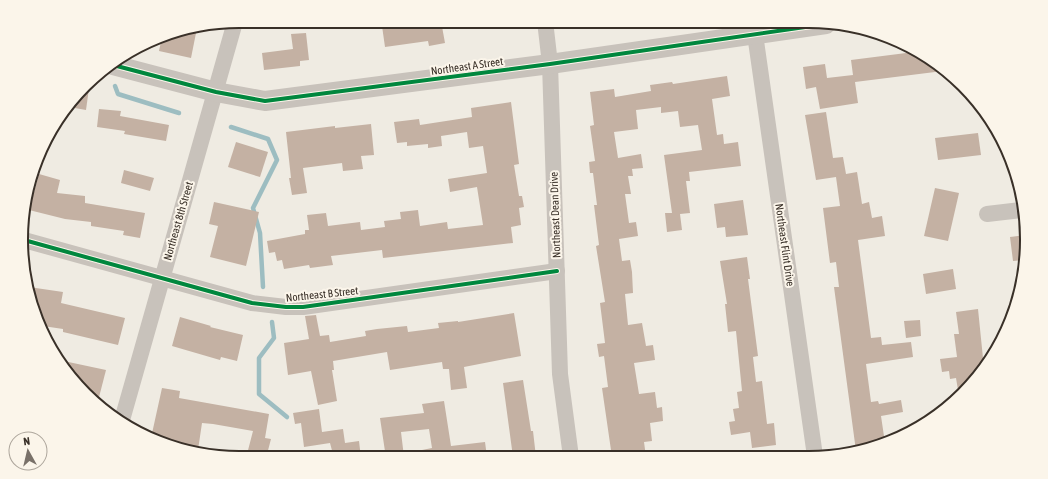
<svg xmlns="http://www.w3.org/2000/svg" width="1048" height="479" font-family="'Asap Condensed',sans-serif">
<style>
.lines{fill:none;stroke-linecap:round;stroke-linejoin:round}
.stream{stroke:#9dbdc1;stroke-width:4.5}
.building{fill:#c4b1a3}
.minor{stroke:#c8c2bb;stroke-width:16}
.tertiary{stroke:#c8c2bb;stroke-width:20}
.cycleway-casing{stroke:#fbf5ea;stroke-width:6}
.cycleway{stroke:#00873e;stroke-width:4}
.labels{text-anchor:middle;stroke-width:4;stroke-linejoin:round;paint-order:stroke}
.street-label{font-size:11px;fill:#393028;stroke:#fbf5ea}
.rim{fill:none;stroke:#393028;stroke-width:2}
</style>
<rect width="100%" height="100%" fill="#efebe2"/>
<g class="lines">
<g class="stream">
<polyline points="115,86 118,94 179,113"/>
<polyline points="231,127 268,139 277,160 253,208 260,233 263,287"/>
<polyline points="272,322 274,338 259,358 259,394 287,417"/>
</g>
</g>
<g class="building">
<polygon points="417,21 441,21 445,43 429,46 428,41 385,47 382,26"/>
<polygon points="184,30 196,33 191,58 159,51 162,37 169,33"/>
<polygon points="306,33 309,60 300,61 300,66 264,70 262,53 293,49 291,34"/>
<polygon points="914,52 943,71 855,82 858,103 820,109 816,87 806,89 803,67 825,64 827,78 853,75 851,60"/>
<polygon points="727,76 730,96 712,99 717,135 723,134 724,144 738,142 741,166 689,172 690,181 686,181 690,213 680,214 682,230 667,232 665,213 672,213 664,155 702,150 698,125 680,127 678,111 661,113 661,107 636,110 638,129 614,132 618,158 641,154 643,168 632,169 633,176 628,176 631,194 625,194 629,223 636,222 638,236 619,239 622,261 630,260 632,272 633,293 625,294 628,325 642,323 646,346 653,345 655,360 634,363 639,394 655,392 657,408 662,407 663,421 650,423 652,441 644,442 646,457 612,457 602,388 608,387 604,356 599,357 597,344 605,343 600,303 605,302 596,246 599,245 594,205 597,205 593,173 590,173 589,162 595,161 590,126 594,125 590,92 614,89 615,97 651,91 650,85 672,82 673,84"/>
<polygon points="90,81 86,110 69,107 73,102"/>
<polygon points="511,102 519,164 514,165 519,196 522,196 524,207 519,208 521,225 511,227 513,243 383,258 382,250 331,256 333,265 310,268 309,265 284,269 282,260 277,261 275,252 269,253 267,241 305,234 305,230 309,230 307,215 326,213 328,226 360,222 361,230 385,227 384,221 401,219 400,212 418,210 420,226 447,222 448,229 483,225 477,187 450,192 448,179 487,173 483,146 469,148 467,132 441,136 442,146 428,148 428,144 407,146 407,142 397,143 394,122 419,119 420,125 472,117 471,108"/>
<polygon points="99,109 121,111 120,116 169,125 166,141 124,134 125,131 97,127"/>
<polygon points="826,112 833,158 843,157 846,174 857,172 862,204 869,202 872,218 882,216 885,236 858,240 871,338 881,337 882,345 911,342 913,357 866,364 871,402 878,401 879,404 901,400 903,412 881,416 885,443 856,451 834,287 839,287 836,262 830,263 823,208 840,206 836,177 816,180 805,115"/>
<polygon points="371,124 374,155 361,156 363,169 343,171 342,163 303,168 307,193 292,195 289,178 291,178 286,132 335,126 335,128"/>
<polygon points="978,133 981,155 938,160 935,138"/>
<polygon points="236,142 268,152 260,177 228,167"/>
<polygon points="124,170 154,178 150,191 121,183"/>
<polygon points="39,174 60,180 57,193 85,196 85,203 145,213 140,238 123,235 124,231 91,226 91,222 65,219 29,210"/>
<polygon points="935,188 959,193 948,241 924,236"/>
<polygon points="743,200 748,235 726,237 725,227 717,228 714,204"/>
<polygon points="214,202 259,212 246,266 210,257 218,226 209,224"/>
<polygon points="1026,235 1027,239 1023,260 1013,261 1010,237"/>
<polygon points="747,257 750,279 748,279 758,356 753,357 756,382 762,381 767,424 774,423 776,445 752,448 750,432 731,435 729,422 735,421 733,409 739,408 737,392 742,391 736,331 728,332 725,304 727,304 720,261"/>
<polygon points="953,269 956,289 926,294 923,274"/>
<polygon points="29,287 63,292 61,303 125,318 118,345 63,332 63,329 43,326"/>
<polygon points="978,309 984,368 959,396 956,378 950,379 949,371 942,372 940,359 957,357 954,334 959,334 956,312"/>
<polygon points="514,313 521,356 464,367 467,388 451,390 449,369 443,369 442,362 390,370 387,352 333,361 334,370 332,370 337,401 318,405 311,371 288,375 284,343 309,339 305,316 316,315 320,336 329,335 330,342 366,336 365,331 377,329 407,326 408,332 439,328 438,323 458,321 458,322"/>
<polygon points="180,317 211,326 210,327 243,335 237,361 221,357 220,360 172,346"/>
<polygon points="920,320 921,336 906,338 904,321"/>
<polygon points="59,360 106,370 97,405 95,404"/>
<polygon points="523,380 531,431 533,431 536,457 513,457 503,383"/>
<polygon points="162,388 180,391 179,398 269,414 265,438 271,439 266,458 246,458 253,431 213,424 202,423 198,450 156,441 151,438"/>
<polygon points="444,401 451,446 485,442 487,457 423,457 422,450 432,448 429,429 401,432 404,457 386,458 380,418 424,413 422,404"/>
<polygon points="319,409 322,432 343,429 345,443 359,441 361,458 334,458 330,443 304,447 301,423 295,424 293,413"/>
</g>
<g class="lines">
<g class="minor">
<polyline points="545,21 550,64 560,374 571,457"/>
<polyline points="755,34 815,456"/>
<polyline points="987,214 1021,210"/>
<polyline points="24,240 252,303 286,307 303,307 557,271"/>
<polyline points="122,420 235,22"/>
</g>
<polyline class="tertiary" points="113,65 216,92 265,101 550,64 826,24"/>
<g class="cycleway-casing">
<g id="cycleway">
<polyline points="113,65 216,92 265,101 550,64 826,24"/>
<polyline points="24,240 252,303 286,307 303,307 557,271"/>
</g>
</g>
<use href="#cycleway" class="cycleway"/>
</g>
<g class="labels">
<g class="street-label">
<text transform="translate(467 66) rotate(-8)" y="4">Northeast A Street</text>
<text transform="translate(555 215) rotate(-92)" y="4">Northeast Dean Drive</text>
<text transform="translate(178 221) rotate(-74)" y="4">Northeast 8th Street</text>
<text transform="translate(785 245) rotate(82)" y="4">Northeast Flint Drive</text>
<text transform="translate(322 294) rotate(-6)" y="4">Northeast B Street</text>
</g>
</g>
<path d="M0 0H1048V479H0ZM239 28H809A211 211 0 0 1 1020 239V240A211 211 0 0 1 809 451H239A211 211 0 0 1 28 240V239A211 211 0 0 1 239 28Z" fill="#fbf5ea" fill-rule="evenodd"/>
<path class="rim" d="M239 28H809A211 211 0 0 1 1020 239V240A211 211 0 0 1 809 451H239A211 211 0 0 1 28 240V239A211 211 0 0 1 239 28Z"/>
<g transform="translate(28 451) rotate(352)"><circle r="19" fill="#fbf5ea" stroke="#ada69c"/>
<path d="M0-3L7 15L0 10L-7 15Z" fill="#797169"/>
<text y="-6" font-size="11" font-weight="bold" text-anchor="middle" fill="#393028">N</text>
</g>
</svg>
